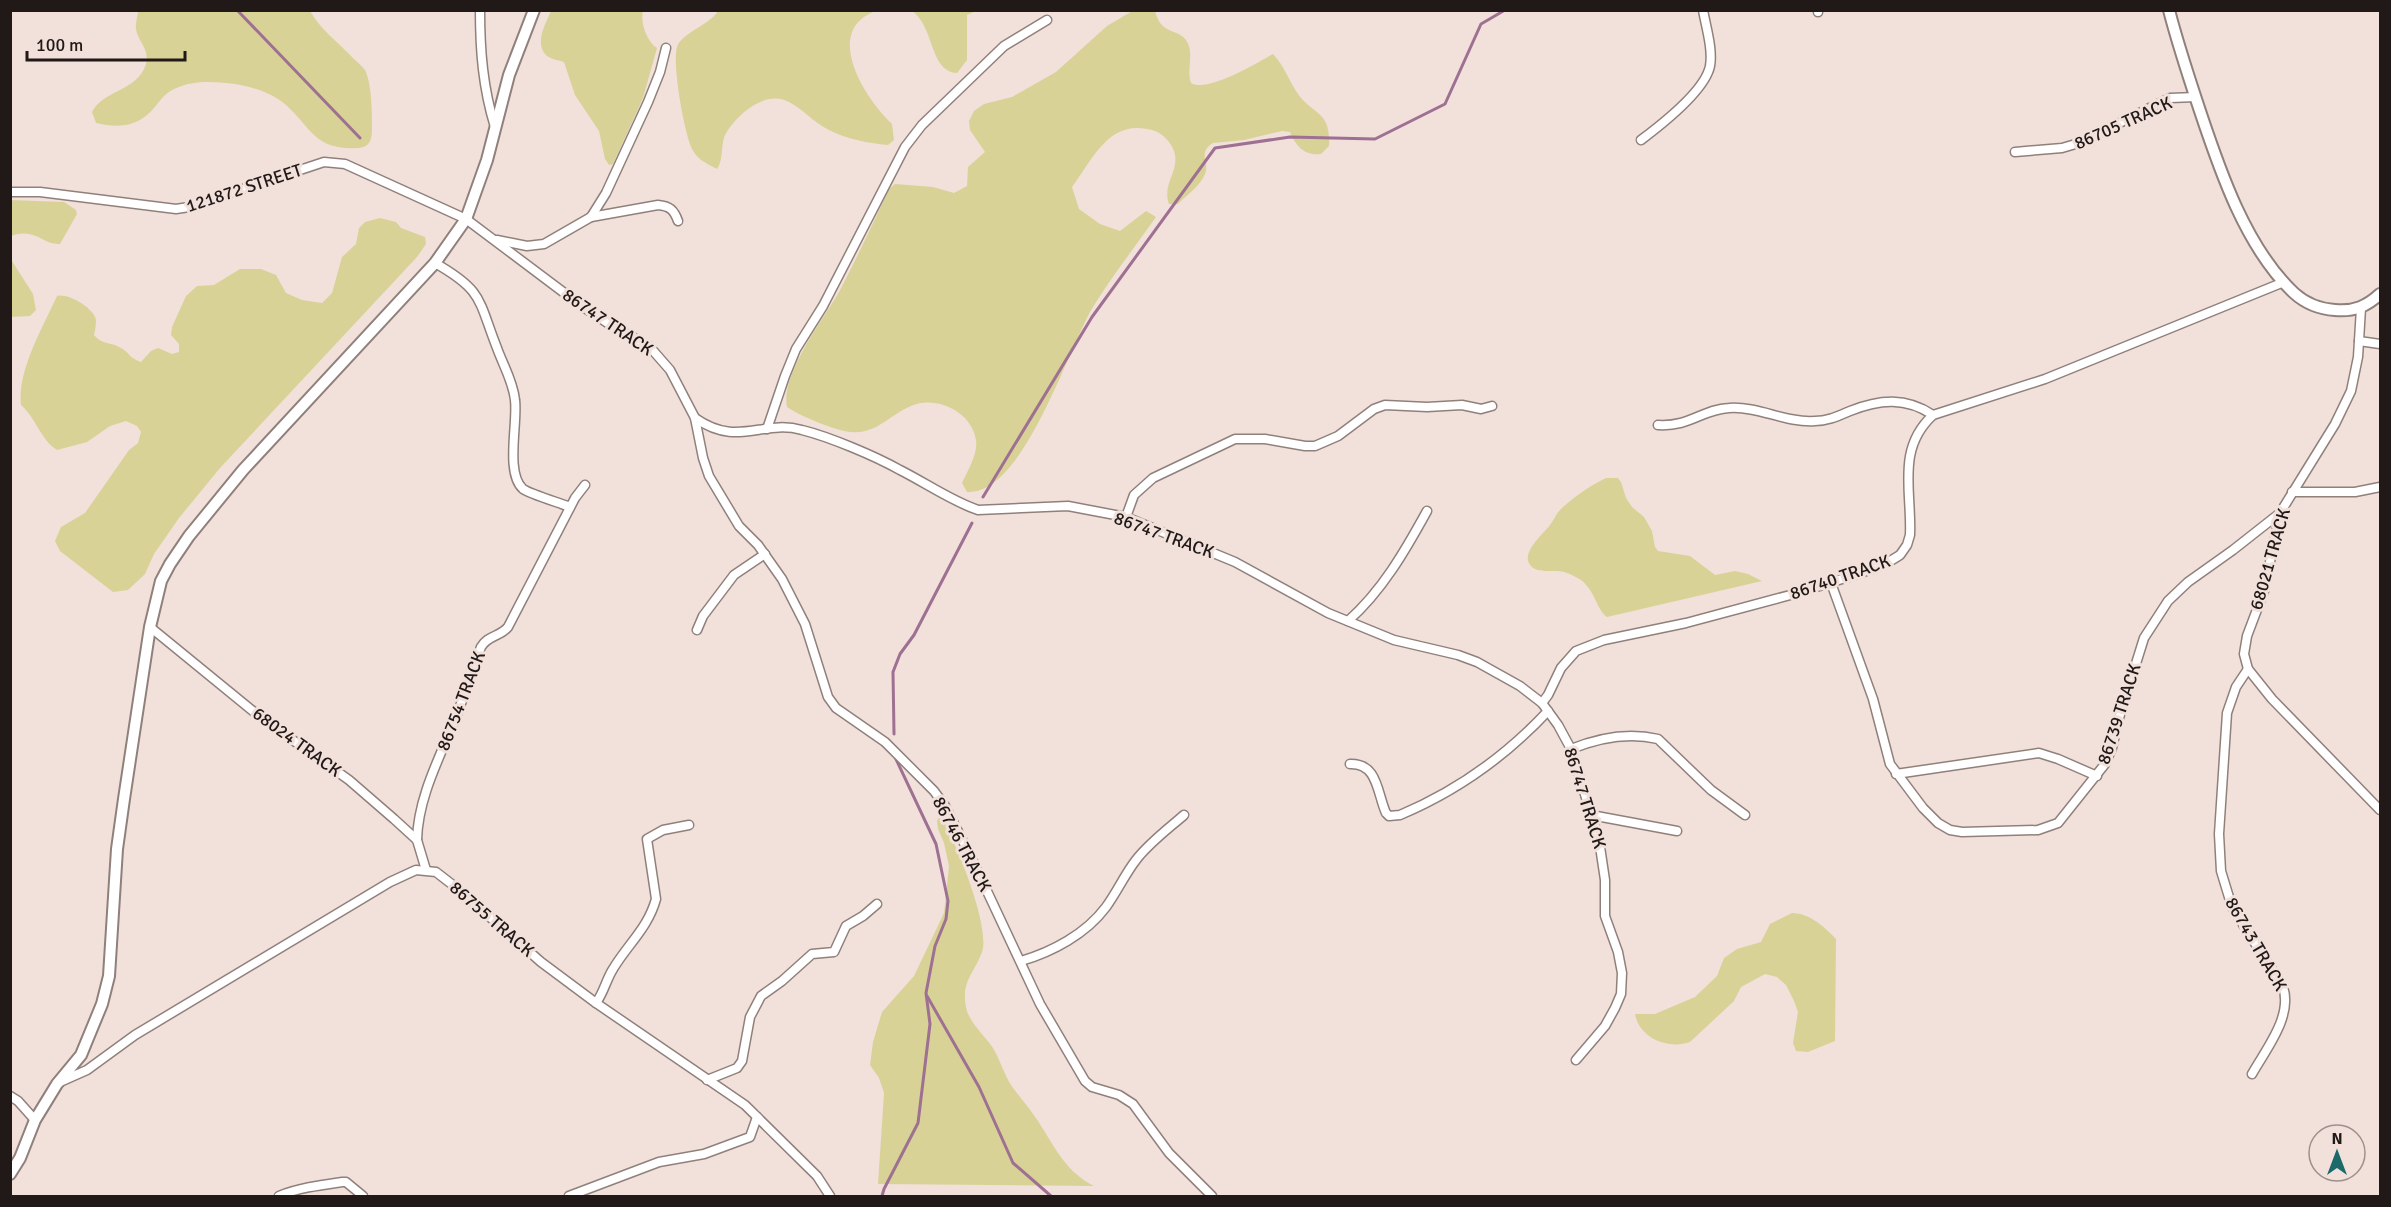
<svg xmlns="http://www.w3.org/2000/svg" width="2391" height="1207" font-family="Signika,sans-serif">
<style>
.green{fill:#d9d297}
.lines{fill:none;stroke-linecap:round;stroke-linejoin:round}
.stream{stroke:#9e7092;stroke-width:3}
.minor-casing{stroke:#90807b;stroke-width:11}
.tertiary-casing{stroke:#90807b;stroke-width:14}
.minor{stroke:#fff;stroke-width:8}
.tertiary{stroke:#fff;stroke-width:10}
.labels{text-anchor:middle;stroke-width:6;stroke-linejoin:round;paint-order:stroke}
.street-label{font-size:18px;fill:#201917;stroke:#f2e0db}
</style>
<rect width="100%" height="100%" fill="#f2e0db"/>
<g class="green">
<path d="M1134 10 1155 11C1156 14 1158 21 1161 24 1167 32 1179 31 1186 40 1195 53 1186 69 1191 83 1208 93 1257 63 1273 54 1284 66 1288 78 1296 91 1312 116 1331 109 1329 146L1321 154C1304 156 1296 146 1290 132L1282 131 1244 140 1213 143C1197 153 1210 162 1205 174 1201 185 1187 195 1178 204H1169C1162 185 1178 173 1175 155 1174 146 1164 134 1155 131 1110 117 1095 156 1072 187L1079 209 1100 224 1120 231 1146 211 1156 217C1135 247 1112 276 1093 307 1068 348 1023 496 967 492L962 483C968 470 978 454 976 440 972 412 936 395 911 406 889 415 876 435 850 432 834 430 800 416 787 407 780 375 823 320 839 292 857 258 873 223 889 189L895 184 933 187 954 193 967 186 968 167 985 152 970 130 969 121 974 111 984 104 1012 97 1056 72 1107 26Z"/>
<path d="M138 11H310C321 30 337 41 352 57 356 61 362 66 365 70 372 84 372 113 372 129 372 139 370 147 359 148 311 151 311 124 281 101 267 91 244 84 226 83 206 81 186 81 169 92 160 98 155 109 147 115 132 128 114 127 96 123L92 112C103 90 138 91 146 64 150 49 138 42 136 29 135 24 138 16 138 11Z"/>
<path d="M551 11H643C640 22 647 42 657 48L643 98 613 164 609 165 605 159 599 131 575 95 564 62C558 60 549 59 545 54 535 41 546 23 551 11Z"/>
<path d="M718 11H876C822 30 864 98 892 124L894 140 888 145C867 143 846 139 827 129 813 122 803 109 789 102 766 90 740 112 728 130 719 142 725 158 717 169 707 164 697 159 692 149 684 132 672 64 677 47 681 33 710 25 718 11Z"/>
<path d="M912 11H976L967 15V60L957 73C929 71 935 27 912 11Z"/>
<path d="M10 200 64 202 76 210 77 214 60 244C42 245 36 227 11 236Z"/>
<path d="M380 218 396 222 401 228 425 237 426 244 417 257 220 468 179 518 154 554 145 574 128 590 113 592 60 551 55 541 61 527 85 513 129 450 138 443 141 432 137 426 126 421 110 426 87 442 57 450C40 439 36 418 21 405 17 371 43 327 57 296 68 293 94 308 96 320 96 325 95 331 94 335 102 345 112 342 121 348 130 353 129 358 141 362L151 351 158 348 172 354 179 352V344L171 335 172 327 186 296 197 286 214 285 240 269H261L276 275 286 293 302 300 322 303 332 293 342 257 356 244 359 228 365 222Z"/>
<polygon points="10,258 33,294 36,310 30,316 11,317"/>
<path d="M1606 478H1618L1621 482 1626 498 1632 507 1644 517 1652 531 1655 547 1658 551 1690 556 1715 575 1735 571 1748 574 1762 581 1607 617C1596 609 1596 592 1581 580 1576 577 1569 573 1564 572 1555 569 1540 574 1532 567 1518 555 1543 534 1550 525 1554 520 1556 514 1560 510 1572 498 1591 485 1606 478Z"/>
<path d="M940 815C955 839 991 927 982 952 974 974 961 981 966 1007 968 1021 985 1036 993 1048 1000 1060 1004 1074 1011 1085 1018 1095 1026 1104 1033 1114 1053 1141 1061 1169 1094 1186L878 1184 884 1093 879 1078 870 1065 873 1042 882 1012 914 976 944 913 949 866 944 843 938 829 937 821Z"/>
<path d="M1792 913C1809 913 1825 927 1836 939L1835 1041 1808 1052 1796 1051 1793 1043 1798 1012 1794 1001 1786 985 1777 977 1765 974 1741 987 1734 1001 1690 1042C1669 1050 1639 1038 1635 1014H1655L1695 997 1717 976 1724 958 1737 949 1761 942 1770 924Z"/>
</g>
<g class="lines">
<g class="stream">
<polyline points="237,10 360,138"/>
<polyline points="983,497 1092,317 1215,148 1290,137 1375,139 1445,104 1481,24 1505,10"/>
<polyline points="894,734 893,672 900,654 914,635 972,523"/>
<polyline points="927,996 979,1087 1013,1163 1051,1196"/>
<polyline points="882,1196 884,1189 918,1123 930,1024 926,993 935,946 946,919 948,901 936,844 895,757"/>
</g>
<g class="minor-casing">
<g id="minor">
<path d="M480 10C480 51 483 88 495 127"/>
<polyline points="1818,10 1818,12"/>
<path d="M1641 140C1661 125 1705 91 1710 66 1713 49 1706 27 1703 10"/>
<polyline points="2015,152 2062,148 2079,143 2170,98 2196,97"/>
<polyline points="10,192 40,192 176,209 189,207 324,162 345,164 466,219 583,307 609,324 649,346 670,370 695,418 703,458 709,476 739,526 758,545 782,579 805,624 828,697 836,708 885,742 934,791 945,806 971,857 1040,1004 1085,1081 1092,1087 1119,1095 1133,1104 1169,1153 1212,1196"/>
<path d="M591 217 658 205C670 206 674 210 678 221"/>
<polyline points="497,240 527,246 544,244 591,217 606,193 648,102 660,72 666,48"/>
<path d="M435 263C484 291 478 300 497 348 503 365 513 381 515 400 518 423 505 473 523 489 530 494 560 503 570 507"/>
<polyline points="2361,308 2358,357 2351,391 2335,424 2280,513 2264,591 2247,636 2244,654 2248,669 2272,699 2380,810"/>
<polyline points="2359,341 2380,344"/>
<path d="M695 418C738 448 762 419 802 430 830 437 875 456 900 470 926 483 951 501 978 510L1068 506 1126 517 1235 562 1328 613 1394 640 1458 655 1477 662 1520 686 1542 703 1558 725 1571 749 1599 840 1605 880V916L1618 952 1622 973 1621 994 1615 1008 1605 1026 1576 1060"/>
<path d="M1658 425C1690 427 1703 409 1729 408 1759 406 1785 423 1815 421 1828 421 1838 416 1850 411 1880 399 1906 397 1933 415"/>
<polyline points="767,429 785,376 796,349 823,306 905,147 922,125 1004,46 1047,20"/>
<polyline points="2292,492 2355,492 2380,487"/>
<polyline points="1126,517 1134,495 1153,478 1235,439 1265,439 1305,446 1315,446 1338,436 1374,409 1385,405 1427,407 1462,405 1481,409 1492,406"/>
<polyline points="1831,583 1873,699 1890,764 1923,808 1938,823 1950,830 1962,832 2038,830 2058,823 2105,764 2112,748 2118,721 2144,638 2168,601 2188,582 2233,550 2280,513"/>
<path d="M1348 621C1382 591 1405 551 1427 511"/>
<polyline points="150,627 259,716 349,780 394,819 417,840 426,870"/>
<polyline points="697,630 703,616 734,575 765,554"/>
<path d="M2248 669 2236 687 2227 713 2219 834 2221 871 2232 907 2283 987C2293 1016 2266 1049 2252 1074"/>
<path d="M1542 703 1548 695 1561 668 1576 651 1604 640 1686 623 1794 594 1858 574 1887 563 1900 555 1907 545 1910 535C1912 491 1896 449 1933 415L2045 379 2284 282"/>
<path d="M1571 749C1598 738 1629 732 1658 739L1711 790 1745 815"/>
<path d="M1350 764C1378 763 1377 793 1386 813L1389 816 1400 815C1457 791 1506 756 1548 711"/>
<polyline points="1896,774 2039,753 2058,759 2097,776"/>
<polyline points="1591,815 1677,831"/>
<path d="M417 840C418 797 440 757 456 717 465 694 472 670 481 647 488 635 500 637 508 627L575 498 585 485"/>
<path d="M1021 961C1052 952 1086 934 1106 907 1117 892 1125 874 1136 860 1149 843 1168 829 1184 815"/>
<path d="M596 1003C604 992 606 980 613 969 628 944 648 928 656 899L647 839 663 830 689 825"/>
<polyline points="707,1080 737,1068 742,1061 750,1017 761,996 782,981 812,954 834,952 846,926 863,916 877,904"/>
<polyline points="60,1082 87,1070 135,1035 390,882 416,870 436,872 458,889 541,962 596,1003 745,1105 817,1176 830,1196"/>
<polyline points="10,1096 18,1101 35,1120"/>
<path d="M279 1196C298 1188 321 1185 342 1182H346L363 1196"/>
<polyline points="569,1196 659,1162 704,1154 750,1137 757,1117"/>
</g>
</g>
<g class="tertiary-casing">
<g id="tertiary">
<path d="M2169 10C2178 45 2189 78 2200 111 2220 171 2246 248 2294 293 2305 303 2320 309 2335 310 2354 312 2367 306 2380 294"/>
<polyline points="10,1174 20,1158 35,1120 57,1084 81,1055 102,1004 109,976 117,849 124,799 150,627 161,581 170,564 189,536 243,470 435,263 466,219 487,160 509,75 534,10"/>
</g>
</g>
<use href="#minor" class="minor"/>
<use href="#tertiary" class="tertiary"/>
</g>
<g class="labels">
<g class="street-label">
<text transform="translate(2123 123) rotate(-24)" y="6">86705 TRACK</text>
<text transform="translate(244 188) rotate(-18)" y="6">121872 STREET</text>
<text transform="translate(608 322) rotate(34)" y="6">86747 TRACK</text>
<text transform="translate(1164 535) rotate(20)" y="6">86747 TRACK</text>
<text transform="translate(2270 559) rotate(-74)" y="6">68021 TRACK</text>
<text transform="translate(1840 577) rotate(-19)" y="6">86740 TRACK</text>
<text transform="translate(461 701) rotate(-69)" y="6">86754 TRACK</text>
<text transform="translate(2119 714) rotate(-72)" y="6">86739 TRACK</text>
<text transform="translate(297 742) rotate(36)" y="6">68024 TRACK</text>
<text transform="translate(1585 798) rotate(73)" y="6">86747 TRACK</text>
<text transform="translate(962 844) rotate(62)" y="6">86746 TRACK</text>
<text transform="translate(492 919) rotate(41)" y="6">86755 TRACK</text>
<text transform="translate(2256 944) rotate(60)" y="6">86743 TRACK</text>
</g>
</g>
<rect width="2391" height="1207" fill="none" stroke="#201917" stroke-width="24"/>
<g transform="translate(2337 1153)"><circle r="28" fill="#f2e0db" stroke="#9e908d" stroke-width="1.5"/>
<path d="M0-4.5L10 22L0 15L-10 22Z" fill="#1c696a"/>
<text y="-9" font-size="16" font-weight="bold" text-anchor="middle" fill="#201917">N</text>
</g>
<path d="M27 51v9h158v-9" fill="none" stroke="#201917" stroke-width="3"/>
<text x="36" y="51" font-size="18" fill="#201917" stroke="#f2e0db" stroke-width="4.5" paint-order="stroke">100 m</text>
</svg>
